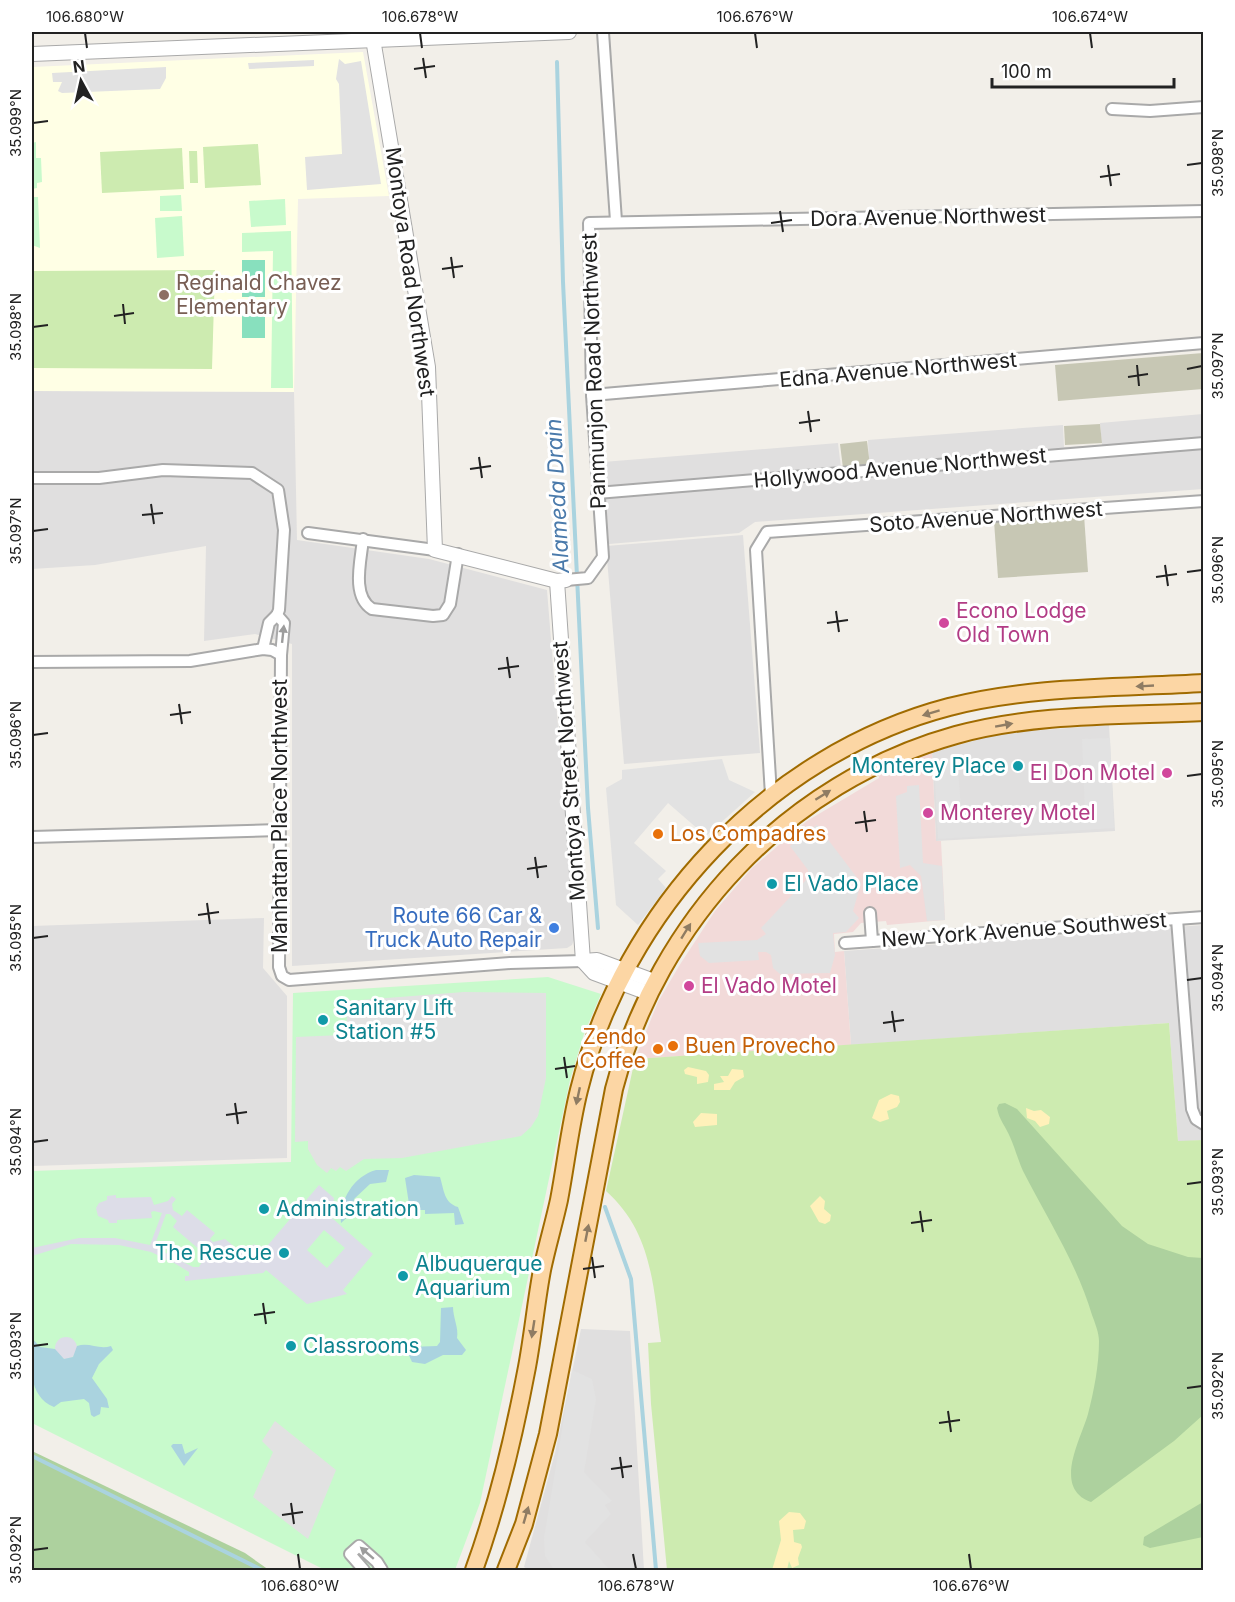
<svg xmlns="http://www.w3.org/2000/svg" width="1235" height="1602" font-family="Inter,sans-serif">
<style>
.residential{fill:#e0dfdf}
.commercial{fill:#f2dad9}
.education{fill:#ffffe5}
.construction{fill:#c7c7b4}
.grass{fill:#cdebb0}
.forest{fill:#add19e}
.sand{fill:#fff1ba}
.park{fill:#c8facc}
.pitch{fill:#88e0be}
.parking{fill:#e2e2e2}
.plaza{fill:#dddde8;fill-rule:evenodd}
.water{fill:#aad3df}
.lines{fill:none;stroke-linecap:round;stroke-linejoin:round}
.stream{stroke:#aad3df;stroke-width:4}
.minor-casing{stroke:#a9a9a9;stroke-width:14}
.tertiary-casing{stroke:#a9a9a9;stroke-width:16}
.primary-casing{stroke:#a06b00;stroke-width:20}
.minor{stroke:#fff;stroke-width:10}
.tertiary{stroke:#fff;stroke-width:14}
.primary{stroke:#fcd6a4;stroke-width:16}
.oneway{fill:#9c9c9c}
.oneway2{fill:#8f7c63}
.ticks{fill:none;stroke:#222;stroke-width:2}
.education-dot{fill:#8d6e63;stroke:#fff;stroke-width:2}
.hotel-dot{fill:#d1479c;stroke:#fff;stroke-width:2}
.culture-dot{fill:#0f9aa8;stroke:#fff;stroke-width:2}
.food-dot{fill:#e8710a;stroke:#fff;stroke-width:2}
.shop-dot{fill:#3f7fe0;stroke:#fff;stroke-width:2}
.labels{text-anchor:middle;stroke-width:6;stroke-linejoin:round;paint-order:stroke}
.street-label{font-size:21px;fill:#222;stroke:#fff}
.education-label{font-size:21px;fill:#785e54;stroke:#fff;text-anchor:start}
.hotel-label{font-size:21px;fill:#b23c85;stroke:#fff;text-anchor:start}
.culture-label{font-size:21px;fill:#0d838f;stroke:#fff;text-anchor:start}
.food-label{font-size:21px;fill:#c56008;stroke:#fff;text-anchor:start}
.shop-label{font-size:21px;fill:#366cbe;stroke:#fff;text-anchor:end}
.water-label{font-size:22px;font-style:italic;fill:#4a7aab;stroke:#fff}
.neatline{fill:none;stroke:#222;stroke-width:2}
.ticks-label{font-size:15px;text-anchor:middle;fill:#222}
</style>
<rect width="100%" height="100%" fill="#f2efe9"/>
<g class="residential">
<polygon points="32,391 294,392 297,540 429,559 547,590 575,937 572,945 567,948 292,966 292,644 255,634 204,641 206,546 95,565 32,569"/>
<polygon points="1203,414 1203,489 755,522 739,533 609,544 603,462 838,443 841,468 869,466 868,440 1063,425 1064,447 1102,445 1100,423"/>
<polygon points="743,535 760,753 624,764 606,546"/>
<polygon points="1109,725 1115,831 936,841 932,752 1003,733"/>
<polygon points="264,918 263,968 287,996 287,1158 32,1166 32,926"/>
<polygon points="1203,925 1203,1140 1178,1142 1169,1023 851,1045 844,951"/>
<polygon points="581,1329 630,1331 644,1570 529,1570 524,1567 555,1453"/>
</g>
<polygon class="commercial" points="932,752 936,841 941,841 945,920 887,925 886,921 861,923 853,932 834,934 835,952 844,951 851,1045 635,1059 658,1002 679,966 715,911 752,868 807,821 879,778 879,773"/>
<polygon class="education" points="363,52 389,196 298,199 294,392 32,391 32,67"/>
<g class="construction">
<polygon points="1203,353 1203,389 1058,401 1055,365"/>
<polygon points="1100,424 1102,443 1065,445 1064,426"/>
<polygon points="867,441 870,466 843,468 840,444"/>
<polygon points="1084,515 1088,572 998,578 994,521"/>
</g>
<g class="grass">
<polygon points="258,144 261,185 205,188 203,147"/>
<polygon points="182,148 184,189 102,193 100,152"/>
<polygon points="189,151 197,151 198,183 190,183"/>
<polygon points="215,270 212,369 32,368 32,271"/>
<path d="M1169 1023 1178 1141 1203 1140V1570H667L651 1404 648 1343 661 1342C653 1285 652 1232 606 1191L635 1059Z"/>
</g>
<g class="forest">
<path d="M1005 1103 1017 1109 1122 1226 1148 1244 1188 1257 1203 1258V1415L1174 1441 1091 1502C1052 1488 1081 1439 1088 1414 1094 1391 1099 1365 1099 1341 1099 1333 1095 1323 1092 1315 1077 1264 1047 1218 1023 1171 1018 1160 1015 1148 1010 1137 1006 1127 999 1120 997 1108L999 1104Z"/>
<polygon points="32,1451 245,1553 269,1570 32,1570"/>
<polygon points="1203,1502 1203,1537 1150,1548 1143,1545 1144,1537"/>
</g>
<g class="sand">
<polygon points="688,1067 706,1071 709,1075 708,1082 697,1084 697,1077 685,1074 684,1070"/>
<polygon points="732,1069 743,1070 744,1077 735,1082 730,1090 714,1090 714,1084 724,1082 720,1076 728,1076"/>
<polygon points="891,1094 899,1096 900,1102 897,1107 887,1111 889,1119 880,1122 872,1118 879,1100"/>
<polygon points="1026,1108 1034,1111 1041,1110 1050,1117 1049,1124 1040,1127 1035,1121 1027,1118"/>
<polygon points="701,1113 717,1114 717,1125 695,1127 693,1122"/>
<polygon points="820,1196 825,1201 824,1209 831,1215 830,1221 825,1224 819,1222 810,1206"/>
<polygon points="789,1512 800,1513 806,1521 804,1529 793,1530 794,1542 801,1544 802,1547 798,1558 799,1565 792,1568 789,1561 787,1570 772,1570 781,1540 779,1521"/>
</g>
<g class="park">
<polygon points="36,142 36,158 41,158 42,182 37,183 37,188 32,189 32,143"/>
<polygon points="181,195 182,211 160,211 160,196"/>
<polygon points="32,197 38,197 40,248 32,245"/>
<polygon points="285,199 286,225 251,227 249,201"/>
<polygon points="182,216 184,256 157,258 155,218"/>
<polygon points="291,231 293,388 271,388 273,251 242,252 242,233"/>
<polygon points="548,977 601,994 584,1034 570,1080 480,1503 455,1570 325,1570 32,1423 32,1171 291,1162 293,993"/>
</g>
<g class="pitch">
<rect x="242" y="260" width="23" height="37"/>
<polygon points="265,301 265,338 242,338 242,302"/>
</g>
<g class="parking">
<polygon points="339,59 345,64 361,61 381,184 307,190 305,157 342,154 339,84 336,79"/>
<polygon points="314,60 314,66 249,69 248,63"/>
<polygon points="166,67 166,78 160,89 62,93 58,91 62,82 53,82 52,73"/>
<polygon points="1110,738 1114,828 938,839 934,759 957,758 962,819 1017,815 1018,823 1028,823 1028,815 1072,812 1074,819 1085,812 1082,739"/>
<polygon points="722,759 729,780 755,792 706,836 668,803 634,843 666,871 658,879 666,888 638,925 616,905 606,788 622,779 622,770"/>
<polygon points="919,785 923,863 942,866 945,920 927,921 921,876 910,865 900,868 896,796 907,792 907,786"/>
<polygon points="817,825 861,883 853,911 859,918 846,932 833,933 835,955 830,973 780,974 773,968 771,955 766,952 758,952 759,960 709,963 700,956 698,943 757,940 766,934 761,928 808,878 808,870 790,846"/>
<polygon points="464,992 546,993 546,1078 538,1116 531,1127 521,1136 402,1158 364,1159 346,1171 340,1167 336,1171 331,1168 327,1173 317,1165 308,1149 308,1141 295,1142 296,1037 342,1035 346,1032 348,1001"/>
<polygon points="572,1370 592,1379 596,1399 584,1472 612,1501 605,1505 611,1514 585,1542 610,1570 554,1570 545,1556 544,1538"/>
<polygon points="275,1421 336,1470 308,1539 253,1497 273,1452 262,1441"/>
</g>
<g class="plaza">
<path d="M319 1185 334 1198 332 1218 373 1254 343 1290 347 1294 307 1304 266 1270 263 1273 185 1281V1276H189V1272L174 1263 151 1252 119 1245 71 1244 32 1256V1248L79 1238H115L150 1245 162 1213 154 1211 151 1212 152 1218 117 1220V1223H109L108 1220 98 1216 96 1208 99 1203 107 1200V1196L116 1195V1198L151 1197 154 1205 168 1201 172 1196 176 1199 172 1204 173 1210 182 1216 187 1210 215 1233 210 1239 213 1242 225 1239 242 1253 245 1249 248 1251 254 1244 262 1252ZM166 1214H170L177 1221 173 1227 200 1250 205 1245 209 1247V1255L205 1256 199 1267H193L154 1247ZM324 1230 345 1248 327 1268 307 1250Z"/>
<circle cx="66" cy="1348" r="11"/>
</g>
<g class="water">
<path d="M376 1170H389L386 1182 370 1184 354 1199 353 1212 341 1223C339 1200 354 1176 376 1170Z"/>
<path d="M414 1175 440 1177C444 1190 444 1203 458 1207L464 1224 455 1225 454 1213 425 1214V1210H416V1203L409 1204 405 1178Z"/>
<path d="M453 1307C453 1318 459 1328 457 1338L466 1350 462 1355H443L425 1364 412 1362 407 1351 408 1347 437 1346 440 1342 441 1308Z"/>
<path d="M32 1338 40 1347 55 1349 64 1359 73 1357 77 1346C89 1342 99 1350 111 1346L113 1350 99 1364 92 1378 107 1399 109 1408 101 1407 100 1414 94 1417 91 1415 89 1403 84 1399 61 1402 54 1407C27 1396 31 1363 32 1338Z"/>
<polygon points="173,1444 182,1444 185,1454 198,1448 184,1466 171,1446"/>
</g>
<g class="lines">
<g class="stream">
<polyline points="557,62 563,282 588,808 598,928"/>
<polyline points="605,1207 631,1279 656,1570"/>
<polyline points="32,1456 262,1570"/>
</g>
<g class="minor-casing">
<g id="minor">
<polyline points="603,32 616,221"/>
<polyline points="1112,109 1150,111 1204,107"/>
<polyline points="592,395 1204,343"/>
<polyline points="32,478 99,478 163,470 252,473 278,490 284,530 279,610 277,615 269,623 263,649"/>
<polyline points="597,493 1204,443"/>
<polyline points="308,533 435,550"/>
<path d="M363 539C361 560 351 596 372 609L433 616 443 615 450 604 458 554"/>
<polyline points="566,580 588,578 603,557 592,395 589,223 1204,211"/>
<polyline points="277,615 284,623 281,655 279,967 282,976 289,980 510,963 583,961"/>
<polyline points="32,662 190,661 263,649 272,650 281,655"/>
<polyline points="771,795 756,550 767,532 1204,501"/>
<polyline points="32,837 279,830"/>
<polyline points="870,913 872,941"/>
<polyline points="1177,919 1192,1109 1196,1119 1204,1124"/>
<polyline points="845,943 1204,917"/>
<polyline points="364,1570 350,1554 359,1546 377,1562 382,1570"/>
</g>
</g>
<g class="tertiary-casing">
<g id="tertiary">
<polyline points="373,39 428,367 435,550 557,581 566,580"/>
<polyline points="32,54 569,32"/>
<polyline points="557,581 583,961"/>
<polyline points="583,961 597,960 654,981"/>
<polyline points="583,961 594,973 648,993"/>
</g>
</g>
<g class="primary-casing">
<g id="primary">
<path d="M474 1570C498 1504 514 1436 527 1367 533 1335 536 1302 542 1270 547 1246 554 1223 559 1200 566 1163 570 1126 579 1090 623 911 769 754 949 707 1031 686 1119 688 1204 683"/>
<path d="M506 1570 524 1524 548 1434 614 1089C658 921 787 782 956 735 1035 713 1122 716 1204 712"/>
</g>
</g>
<use href="#minor" class="minor"/>
<use href="#tertiary" class="tertiary"/>
<use href="#primary" class="primary"/>
</g>
<defs><path id="oneway-solid" d="M-6-.8H1V-3.2L6.5 0L1 3.2V.8H-6Z" transform="scale(1.5)"/></defs>
<g class="oneway">
<use href="#oneway-solid" transform="translate(283 634) rotate(-84)"/>
<use href="#oneway-solid" transform="translate(367 1553) rotate(-139)"/>
</g>
<g class="oneway2">
<use href="#oneway-solid" transform="translate(1145 686) rotate(177)"/>
<use href="#oneway-solid" transform="translate(931 713) rotate(163)"/>
<use href="#oneway-solid" transform="translate(1004 725) rotate(-10)"/>
<use href="#oneway-solid" transform="translate(823 795) rotate(-32)"/>
<use href="#oneway-solid" transform="translate(686 931) rotate(-58)"/>
<use href="#oneway-solid" transform="translate(578 1096) rotate(102)"/>
<use href="#oneway-solid" transform="translate(587 1233) rotate(-79)"/>
<use href="#oneway-solid" transform="translate(533 1329) rotate(99)"/>
<use href="#oneway-solid" transform="translate(526 1515) rotate(-74)"/>
</g>
<path class="ticks" d="M85 33 87 48M420 33 422 48M755 33 757 48M1090 33 1092 48M423 58 426 78M414 69 435 66M33 123 48 121M1108 165 1111 186M1187 165 1202 163M1100 177 1120 174M780 211 783 232M771 223 792 220M451 257 454 278M442 269 463 266M123 304 125 324M114 316 134 313M33 327 48 325M1137 365 1139 386M1187 369 1202 366M1128 377 1148 374M808 411 811 432M799 423 820 420M479 457 482 478M470 469 491 466M151 504 154 524M142 515 163 513M33 531 48 529M1165 565 1168 586M1187 572 1202 570M1156 577 1177 574M836 611 839 632M827 623 848 620M507 657 510 678M498 669 519 666M179 704 182 724M170 715 191 712M33 735 48 733M1187 776 1202 774M864 811 867 832M855 823 876 820M535 857 538 878M527 869 547 866M207 903 210 924M198 915 219 912M33 938 48 936M1187 980 1202 978M892 1011 895 1032M883 1023 904 1020M564 1057 567 1078M555 1069 575 1066M235 1103 238 1124M226 1115 247 1112M33 1142 48 1140M1187 1184 1202 1182M920 1211 923 1232M911 1223 932 1220M592 1257 595 1278M583 1269 604 1266M263 1303 266 1324M254 1315 275 1312M33 1346 48 1344M1187 1388 1202 1386M948 1411 951 1432M939 1423 960 1420M620 1457 623 1478M611 1469 632 1466M291 1503 294 1524M282 1515 303 1512M33 1550 48 1548M298 1554 300 1569M633 1554 636 1569M969 1554 971 1569"/>
<circle class="education-dot" cx="164" cy="295" r="6"/>
<g class="hotel-dot">
<circle cx="944" cy="623" r="6"/>
<circle cx="1167" cy="773" r="6"/>
<circle cx="928" cy="813" r="6"/>
<circle cx="689" cy="986" r="6"/>
</g>
<g class="culture-dot">
<circle cx="1018" cy="766" r="6"/>
<circle cx="772" cy="884" r="6"/>
<circle cx="323" cy="1020" r="6"/>
<circle cx="264" cy="1209" r="6"/>
<circle cx="284" cy="1253" r="6"/>
<circle cx="403" cy="1276" r="6"/>
<circle cx="291" cy="1346" r="6"/>
</g>
<g class="food-dot">
<circle cx="658" cy="834" r="6"/>
<circle cx="673" cy="1046" r="6"/>
<circle cx="658" cy="1049" r="6"/>
</g>
<circle class="shop-dot" cx="554" cy="928" r="6"/>
<g class="labels">
<g class="street-label">
<text transform="translate(928 217) rotate(-1)" y="7">Dora Avenue Northwest</text>
<text transform="translate(410 272) rotate(82)" y="7">Montoya Road Northwest</text>
<text transform="translate(898 370) rotate(-5)" y="7">Edna Avenue Northwest</text>
<text transform="translate(594 371) rotate(-92)" y="7">Panmunjon Road Northwest</text>
<text transform="translate(900 468) rotate(-5)" y="7">Hollywood Avenue Northwest</text>
<text transform="translate(986 517) rotate(-4)" y="7">Soto Avenue Northwest</text>
<text transform="translate(569 771) rotate(-94)" y="7">Montoya Street Northwest</text>
<text transform="translate(280 816) rotate(-90)" y="7">Manhattan Place Northwest</text>
<text transform="translate(1024 930) rotate(-4)" y="7">New York Avenue Southwest</text>
</g>
<g class="education-label">
<text x="176" y="290">Reginald Chavez<tspan x="176" dy="24">Elementary</tspan></text>
</g>
<g class="hotel-label">
<text x="956" y="618">Econo Lodge<tspan x="956" dy="24">Old Town</tspan></text>
<text x="1155" y="780" text-anchor="end">El Don Motel</text>
<text x="940" y="820">Monterey Motel</text>
<text x="701" y="993">El Vado Motel</text>
</g>
<g class="culture-label">
<text x="1006" y="773" text-anchor="end">Monterey Place</text>
<text x="784" y="891">El Vado Place</text>
<text x="335" y="1015">Sanitary Lift<tspan x="335" dy="24">Station #5</tspan></text>
<text x="276" y="1216">Administration</text>
<text x="272" y="1260" text-anchor="end">The Rescue</text>
<text x="415" y="1271">Albuquerque<tspan x="415" dy="24">Aquarium</tspan></text>
<text x="303" y="1353">Classrooms</text>
</g>
<g class="food-label">
<text x="670" y="841">Los Compadres</text>
<text x="646" y="1044" text-anchor="end">Zendo<tspan x="646" dy="24">Coffee</tspan></text>
<text x="685" y="1053">Buen Provecho</text>
</g>
<g class="shop-label">
<text x="542" y="923">Route 66 Car &amp;<tspan x="542" dy="24">Truck Auto Repair</tspan></text>
</g>
<g class="water-label">
<text transform="translate(557 496) rotate(-93)" y="8">Alameda Drain</text>
</g>
</g>
<rect width="1235" height="1602" fill="none" stroke="#ffffff" stroke-width="66"/>
<g transform="translate(81 81) rotate(352)" stroke="#ffffff" stroke-width="4.5" paint-order="stroke">
<path d="M0-4.5L10 22L0 15L-10 22Z" fill="#222222"/>
<text y="-9" font-size="16" font-weight="bold" text-anchor="middle" fill="#222222">N</text>
</g>
<path d="M992 78v9h182v-9" fill="none" stroke="#222222" stroke-width="3"/>
<text x="1001" y="78" font-size="18" fill="#222222" stroke="#ffffff" stroke-width="4.5" paint-order="stroke">100 m</text>
<rect x="33" y="33" width="1169" height="1536" class="neatline"/>
<g class="ticks-label">
<text x="85" y="22">106.680°W</text>
<text x="420" y="22">106.678°W</text>
<text x="755" y="22">106.676°W</text>
<text x="1090" y="22">106.674°W</text>
<text transform="translate(16 123) rotate(-90)" y="5">35.099°N</text>
<text transform="translate(1218 163) rotate(-90)" y="5">35.098°N</text>
<text transform="translate(16 327) rotate(-90)" y="5">35.098°N</text>
<text transform="translate(1218 366) rotate(-90)" y="5">35.097°N</text>
<text transform="translate(16 531) rotate(-90)" y="5">35.097°N</text>
<text transform="translate(1218 570) rotate(-90)" y="5">35.096°N</text>
<text transform="translate(16 735) rotate(-90)" y="5">35.096°N</text>
<text transform="translate(1218 774) rotate(-90)" y="5">35.095°N</text>
<text transform="translate(16 938) rotate(-90)" y="5">35.095°N</text>
<text transform="translate(1218 978) rotate(-90)" y="5">35.094°N</text>
<text transform="translate(16 1142) rotate(-90)" y="5">35.094°N</text>
<text transform="translate(1218 1182) rotate(-90)" y="5">35.093°N</text>
<text transform="translate(16 1346) rotate(-90)" y="5">35.093°N</text>
<text transform="translate(1218 1386) rotate(-90)" y="5">35.092°N</text>
<text transform="translate(16 1550) rotate(-90)" y="5">35.092°N</text>
<text x="300" y="1591">106.680°W</text>
<text x="636" y="1591">106.678°W</text>
<text x="971" y="1591">106.676°W</text>
</g>
</svg>
